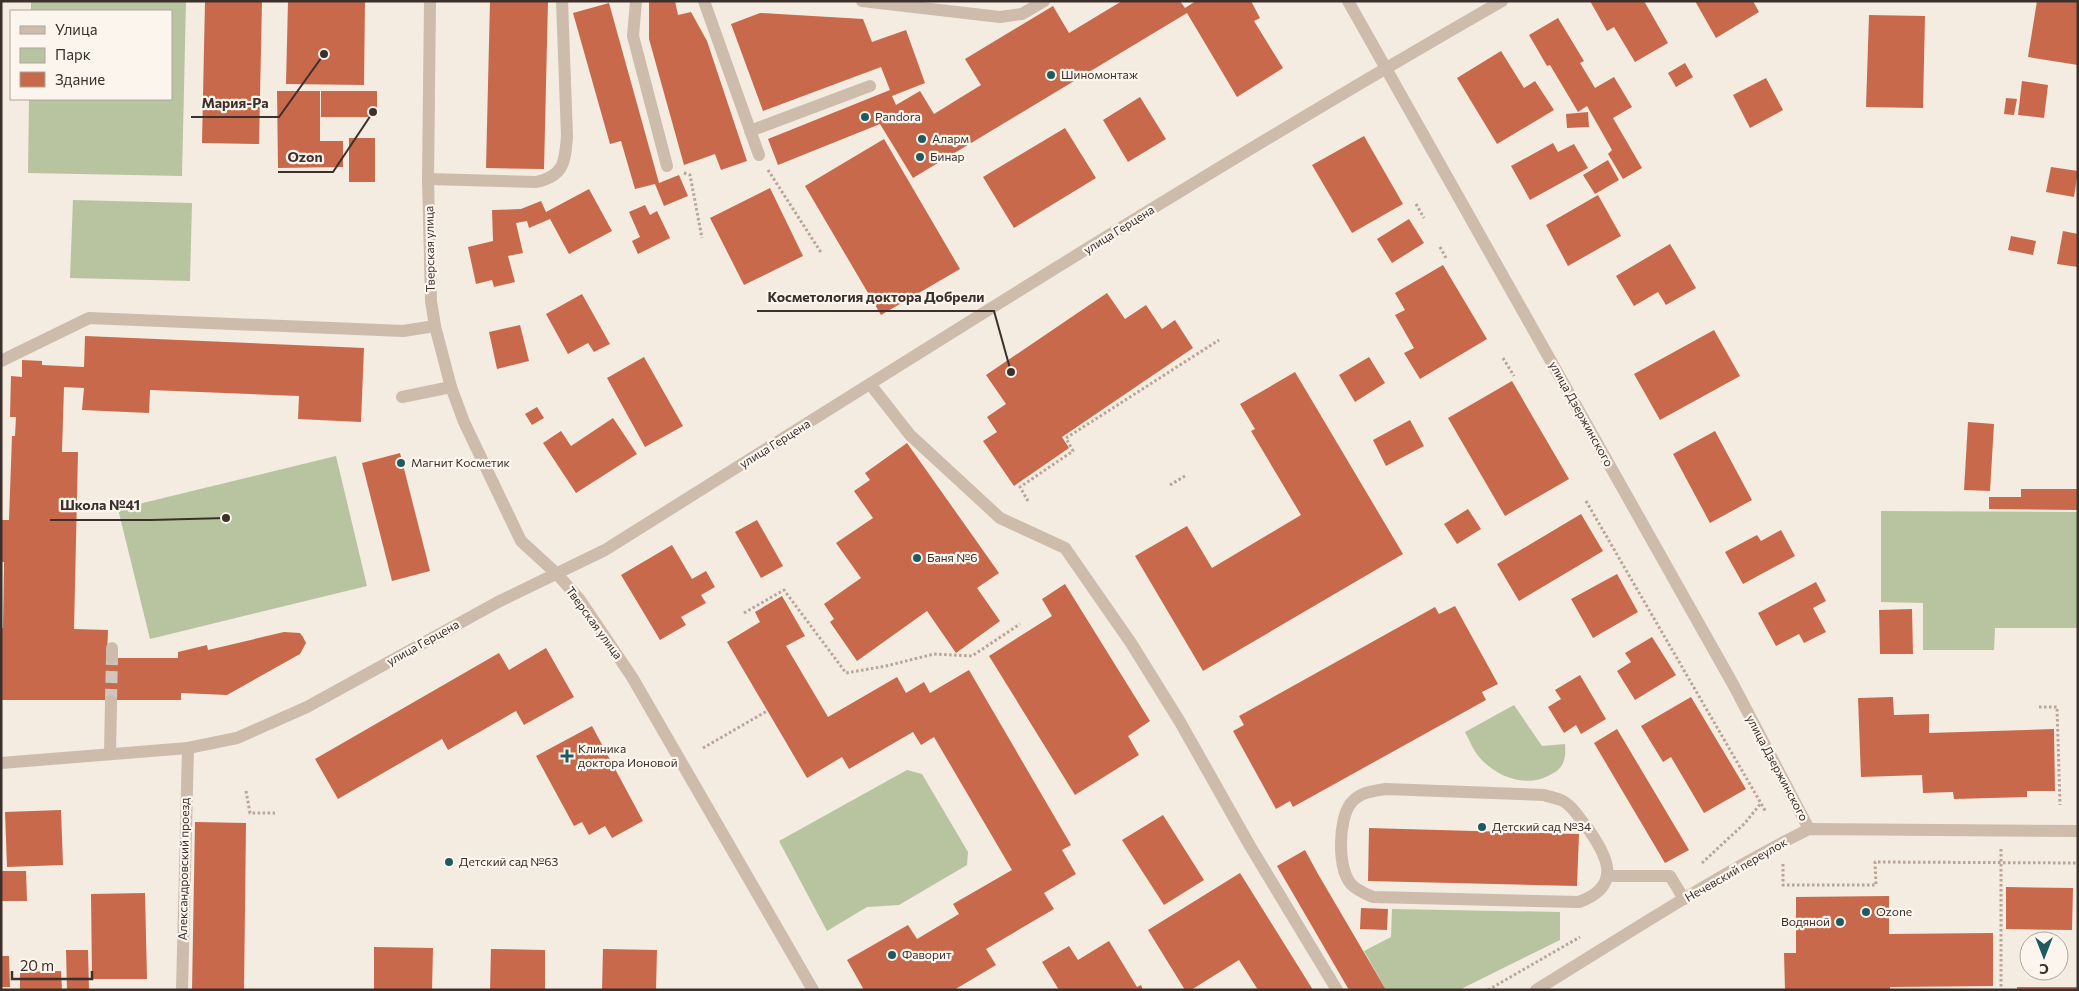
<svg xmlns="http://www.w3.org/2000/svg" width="2079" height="991" font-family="Commissioner,sans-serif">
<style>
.green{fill:#b8c4a0}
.building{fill:#c8694b}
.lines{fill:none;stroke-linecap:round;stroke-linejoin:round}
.minor-tunnel{stroke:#cfc6bd;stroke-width:12;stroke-dasharray:12 6;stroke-linecap:butt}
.path{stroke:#b9a596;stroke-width:3;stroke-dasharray:2.5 2.5;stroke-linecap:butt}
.minor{stroke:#cdbbac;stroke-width:12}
.poi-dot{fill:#1f5a5e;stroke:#fbf5ee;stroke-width:2}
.labels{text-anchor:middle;stroke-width:4.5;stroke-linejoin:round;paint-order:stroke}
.poi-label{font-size:12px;fill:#3b302b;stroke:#fbf5ee;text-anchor:start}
.street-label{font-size:12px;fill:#3b302b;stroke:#fbf5ee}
.leader{fill:none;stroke:#3b302b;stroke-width:2}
.callout-dot{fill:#3b302b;stroke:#fbf5ee;stroke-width:2}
.callout-label{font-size:14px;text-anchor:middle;font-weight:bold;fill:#3b302b;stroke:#fbf5ee;stroke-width:4.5;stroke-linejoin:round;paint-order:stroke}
</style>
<rect width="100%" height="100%" fill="#f4ebe1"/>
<g class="green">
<polygon points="31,1 186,1 182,176 28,173 29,99 171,99 171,11 31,11"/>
<polygon points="73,200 192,203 190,281 70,278"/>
<polygon points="336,456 367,586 150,639 118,509"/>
<polygon points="1881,511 2078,512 2078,628 1995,628 1994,650 1923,650 1923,603 1881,602"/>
<path d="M1514 705 1542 746 1565 744C1566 760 1564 768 1550 775 1525 789 1493 776 1476 753 1472 747 1469 739 1465 732Z"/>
<polygon points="907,770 922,774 968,852 967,865 899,905 867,907 827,931 779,841"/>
<polygon points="1392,909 1560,912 1560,940 1459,990 1386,990 1364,951 1391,937"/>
</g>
<g class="building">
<polygon points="205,1 262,1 259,144 202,143"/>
<polygon points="288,1 365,1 364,85 286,84"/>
<polygon points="490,1 548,1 544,169 486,168"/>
<polygon points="649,1 675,1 678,15 691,12 707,41 747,161 721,170 715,154 684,165 649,39"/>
<polygon points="1122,1 1180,1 1185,8 1196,1 1251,1 1260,18 1254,21 1283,68 1237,97 1187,13 913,178 880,124 778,165 768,139 890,90 881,67 763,111 731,24 760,13 863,19 872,42 906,30 925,83 892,96 896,105 920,91 934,114 981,85 965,59 1053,6 1069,33"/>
<polygon points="1590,1 1644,1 1668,43 1635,62 1614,27 1607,31"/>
<polygon points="1695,1 1753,1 1759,12 1716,38"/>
<polygon points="2037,1 2078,1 2078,65 2028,57"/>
<polygon points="609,3 659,183 679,175 688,196 664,206 655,184 635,189 621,141 610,144 573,13"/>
<polygon points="1869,15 1925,16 1923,108 1866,107"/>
<polygon points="1558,18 1584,61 1580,63 1595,88 1614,77 1632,107 1613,118 1642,168 1623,179 1608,154 1612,150 1587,106 1578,112 1550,65 1547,66 1529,35"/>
<polygon points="1501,51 1524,88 1535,81 1554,110 1497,144 1457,78"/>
<polygon points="1685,63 1693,77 1676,87 1668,73"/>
<polygon points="1766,78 1783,110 1750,128 1733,95"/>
<polygon points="2022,81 2048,85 2044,118 2018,115"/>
<polygon points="277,91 320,91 320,141 343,141 343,167 278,168"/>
<rect x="321" y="91" width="56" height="26"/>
<polygon points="1140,97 1166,139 1128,162 1103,120"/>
<polygon points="2006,98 2017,99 2014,115 2004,114"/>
<polygon points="1588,112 1589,127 1567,128 1566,114"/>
<polygon points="1065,128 1096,178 1014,228 983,177"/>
<polygon points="1364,136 1403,204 1352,233 1312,165"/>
<rect x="349" y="138" width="26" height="44"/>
<polygon points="884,139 960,269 881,315 805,186"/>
<polygon points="1553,143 1558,152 1574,144 1588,168 1530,200 1511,166"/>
<polygon points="1608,160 1619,180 1595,194 1583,175"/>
<polygon points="2051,167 2078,171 2074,197 2046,192"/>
<polygon points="770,188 803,256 744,285 710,218"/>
<polygon points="589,189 612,231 569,254 550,219 529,228 527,221 516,223 523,253 508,256 515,282 494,287 492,280 476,284 468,247 493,241 492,210 521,209 541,201 546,212"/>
<polygon points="1598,195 1621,236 1568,266 1546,225"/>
<polygon points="645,205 650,215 657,211 670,238 638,254 632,241 640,237 629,212"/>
<polygon points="1409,219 1424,243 1392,263 1377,239"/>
<polygon points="2063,231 2078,234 2078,267 2057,264"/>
<polygon points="2011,236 2036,241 2033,255 2008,250"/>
<polygon points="1670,244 1696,288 1666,305 1658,292 1634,306 1616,276"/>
<polygon points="1443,265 1487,339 1420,379 1404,353 1414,348 1395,315 1405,310 1395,293"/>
<polygon points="1107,293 1125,319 1146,305 1162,329 1175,320 1193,348 1062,437 1069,448 1014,486 983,441 997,432 987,417 1006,404 986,375"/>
<polygon points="582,294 610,344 594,352 588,343 568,354 546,314"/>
<polygon points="520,325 529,361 497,369 489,332"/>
<polygon points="1714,330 1740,376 1660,420 1634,374"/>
<polygon points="85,336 364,348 361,422 298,419 299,396 150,390 149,413 82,410 84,388 64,387 62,452 78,452 74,629 108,630 107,658 178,658 178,652 207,645 208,650 284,632 300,633 303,637 306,643 300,654 227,695 181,693 181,700 1,700 1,628 3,628 4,562 1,562 1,520 9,520 12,436 15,436 16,417 10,417 11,376 22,377 22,360 42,361 42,365 84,367"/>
<polygon points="644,357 683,426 645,447 607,378"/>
<polygon points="1369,357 1385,383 1355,402 1339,375"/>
<polygon points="1295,372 1403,554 1203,671 1135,556 1187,526 1212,568 1301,515 1251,431 1255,429 1240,404"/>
<polygon points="1512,381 1569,479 1505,516 1448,418"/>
<polygon points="537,407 544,418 532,425 525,414"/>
<polygon points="613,418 637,454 576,493 543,443 561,431 571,446"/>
<polygon points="1410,420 1424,446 1386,466 1373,440"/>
<polygon points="1968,422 1994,424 1990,491 1964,490"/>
<polygon points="1715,431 1752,500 1710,523 1673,454"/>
<polygon points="907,443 999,573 977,588 1000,621 956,653 927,611 857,661 830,622 834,619 824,604 861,578 836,543 873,518 854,491 870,480 865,473"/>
<polygon points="400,453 430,571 392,581 362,463"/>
<polygon points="2021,489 2078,489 2078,510 1989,509 1989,497 2021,497"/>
<polygon points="1468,509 1481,529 1457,544 1444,524"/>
<polygon points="1581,514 1603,551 1519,601 1497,564"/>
<polygon points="757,520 783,566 761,578 735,532"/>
<polygon points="1781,530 1795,556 1743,584 1725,552 1757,535 1761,541"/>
<polygon points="672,545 692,579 706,571 715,587 701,595 706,603 681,617 686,625 660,640 621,575"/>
<polygon points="1617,574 1638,612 1593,638 1571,599"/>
<polygon points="1816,582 1826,601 1813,608 1826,632 1804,643 1799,634 1776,646 1758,613"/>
<polygon points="1065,584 1150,721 1128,736 1139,755 1075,795 989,656 1052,616 1042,599"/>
<polygon points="782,596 805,636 786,646 828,717 897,677 906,693 924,682 930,693 969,670 1071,845 1062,850 1076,874 1044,893 1054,909 986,949 996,965 954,990 864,990 847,960 908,925 917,939 959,914 953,904 1012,870 934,737 921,745 913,732 849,769 842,757 807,778 727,642 760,622 755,612"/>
<polygon points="1455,606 1498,684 1482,692 1486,700 1293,807 1290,801 1276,809 1233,731 1244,725 1239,716 1435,607 1439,614"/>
<polygon points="1912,609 1913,654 1880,654 1879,610"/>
<polygon points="1652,637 1676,675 1635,700 1617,671 1631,662 1625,653"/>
<polygon points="546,648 574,697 524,725 516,711 448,750 442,739 338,799 315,759 499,653 509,670"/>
<polygon points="1580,675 1606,719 1581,734 1576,725 1564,733 1548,707 1561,699 1555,690"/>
<polygon points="1691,697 1746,789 1704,813 1671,757 1663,762 1641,726"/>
<polygon points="1893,697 1894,715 1929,714 1929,733 2054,729 2055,791 2027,791 2027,797 1954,799 1953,792 1923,793 1922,775 1861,777 1858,698"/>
<polygon points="592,726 643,821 612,838 605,826 589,835 582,822 574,826 536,756"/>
<polygon points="1617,729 1689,850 1665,863 1594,743"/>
<polygon points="61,810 63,865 7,867 5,812"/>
<polygon points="1163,815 1204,880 1164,905 1122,840"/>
<polygon points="195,822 246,823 244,990 192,990"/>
<polygon points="1369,828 1579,834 1577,886 1368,881"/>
<polygon points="1305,850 1318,874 1386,990 1349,990 1277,866"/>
<polygon points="1,871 26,871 27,901 1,901"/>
<polygon points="1240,873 1313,990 1258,990 1239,960 1191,990 1185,990 1148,930"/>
<polygon points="2006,887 2073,888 2072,930 2006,929"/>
<polygon points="145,893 147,979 92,979 91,894"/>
<polygon points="1889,896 1889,934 1993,933 1993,986 1890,987 1890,990 1785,990 1784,953 1796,953 1796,897"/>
<polygon points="1361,908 1388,909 1387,930 1360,929"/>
<polygon points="1109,941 1137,987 1141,985 1143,990 1059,990 1042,962 1069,946 1078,960"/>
<polygon points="374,947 433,948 432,990 374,990"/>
<polygon points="491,949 545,950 545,990 490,990"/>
<polygon points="603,949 657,950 656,990 602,990"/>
<polygon points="66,950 88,950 89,990 67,990"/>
<polygon points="1,956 9,956 10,987 1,987"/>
<polygon points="61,971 62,990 20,990 20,972"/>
<rect x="2017" y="987" width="61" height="3"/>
</g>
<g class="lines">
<polyline class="minor-tunnel" points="111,701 112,658"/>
<g class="path">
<polyline points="768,170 822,254"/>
<polyline points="684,173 690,175 702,238"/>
<polyline points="1416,204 1424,218"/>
<polyline points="1440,247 1447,260"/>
<polyline points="1503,358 1514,376"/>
<polyline points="1170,485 1185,476"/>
<polyline points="1028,501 1020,487 1073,451 1066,438 1219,340"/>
<polyline points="1586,501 1766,812"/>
<polyline points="744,613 784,590 846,673 886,666 934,654 972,656 1020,624"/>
<polyline points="2039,707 2057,707 2060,805"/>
<polyline points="703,748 767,711"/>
<polyline points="246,791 250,813 275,813"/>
<polyline points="2001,849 2001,990"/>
<polyline points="1702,863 1745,823 1761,803"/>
<polyline points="1783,864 1783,885 1876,885 1875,862 2078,863"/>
<polyline points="1488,990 1580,937"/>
</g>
<g class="minor">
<polyline points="430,1 428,179 431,301 435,326 451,387 464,422 521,541 557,574 580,600 632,677 813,990"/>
<polyline points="636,1 633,36 667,166"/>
<polyline points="704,1 759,155"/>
<polyline points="862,1 1000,17 1022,14 1044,1"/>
<polyline points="1348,1 1734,686 1809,829"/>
<polyline points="750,131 870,86"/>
<path d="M428 179 536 182C564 176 565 162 567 136L562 1"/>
<polyline points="1,361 89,318 403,331 435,326"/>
<polyline points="870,384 910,435 1000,518 1065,548 1131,643 1180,722 1250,846 1337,990"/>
<polyline points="402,397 451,387"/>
<polyline points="112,648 112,658"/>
<polyline points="110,754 111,701"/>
<path d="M1 763 188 748 237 738 307 707 498 602 605 550C902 364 1198 175 1502 1"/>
<path d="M1386 789 1544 795C1550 797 1557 798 1563 801 1573 806 1579 818 1586 826 1608 856 1623 886 1579 902L1373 897C1366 894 1358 891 1352 885 1337 870 1338 819 1351 803 1360 792 1373 791 1386 789Z"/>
<polyline points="1608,876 1670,876 1684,899"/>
<polyline points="182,990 188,748"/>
<path d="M1536 990C1626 935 1715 876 1809 829L2078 831"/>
</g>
</g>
<g class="poi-dot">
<circle cx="1051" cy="75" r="5"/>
<circle cx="865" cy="117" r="5"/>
<circle cx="922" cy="139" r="5"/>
<circle cx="920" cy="157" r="5"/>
<circle cx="401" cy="463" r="5"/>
<circle cx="917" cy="558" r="5"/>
<path d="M564.5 748.5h5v5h5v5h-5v5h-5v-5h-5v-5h5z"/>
<circle cx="1482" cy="827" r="5"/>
<circle cx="449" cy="862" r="5"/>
<circle cx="1866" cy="912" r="5"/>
<circle cx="1840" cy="922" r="5"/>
<circle cx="892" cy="955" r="5"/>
</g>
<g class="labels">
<g class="poi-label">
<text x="1061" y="79">Шиномонтаж</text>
<text x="875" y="121">Pandora</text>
<text x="932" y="143">Аларм</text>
<text x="930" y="161">Бинар</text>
<text x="411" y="467">Магнит Косметик</text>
<text x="927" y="562">Баня №6</text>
<text x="578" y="753">Клиника<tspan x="578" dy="14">доктора Ионовой</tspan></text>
<text x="1492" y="831">Детский сад №34</text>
<text x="459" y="866">Детский сад №63</text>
<text x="1876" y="916">Ozone</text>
<text x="1830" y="926" text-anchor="end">Водяной</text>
<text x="902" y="959">Фаворит</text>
</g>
<g class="street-label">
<text transform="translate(1119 230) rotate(-32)" y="4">улица Герцена</text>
<text transform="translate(430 249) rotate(-91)" y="4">Тверская улица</text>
<text transform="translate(1581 414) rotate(61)" y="4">улица Дзержинского</text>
<text transform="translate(775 444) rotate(-32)" y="4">улица Герцена</text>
<text transform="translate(594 623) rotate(54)" y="4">Тверская улица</text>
<text transform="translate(423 643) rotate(-29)" y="4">улица Герцена</text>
<text transform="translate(1777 768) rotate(62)" y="4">улица Дзержинского</text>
<text transform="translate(184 869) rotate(-89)" y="4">Александровский проезд</text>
<text transform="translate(1736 870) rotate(-30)" y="4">Нечевский переулок</text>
</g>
</g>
<path class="leader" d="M324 54L279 117H191M373 112L333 172H278M1011 372L994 311H757M226 518L151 520H50"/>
<g class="callout-dot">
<circle cx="324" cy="54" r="5"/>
<circle cx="373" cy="112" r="5"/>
<circle cx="1011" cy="372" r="5"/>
<circle cx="226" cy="518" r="5"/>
</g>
<g class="callout-label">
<text x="235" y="108">Мария-Ра</text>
<text x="305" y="162">Ozon</text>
<text x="876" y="302">Косметология доктора Добрели</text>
<text x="100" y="510">Школа №41</text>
</g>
<rect width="2079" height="991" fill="none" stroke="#3b302b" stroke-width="5"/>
<rect x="10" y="10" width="162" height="90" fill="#fbf5ee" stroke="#aea6a0"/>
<rect x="20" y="26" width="25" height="8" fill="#cdbbac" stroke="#aea6a0"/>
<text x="55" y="35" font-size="15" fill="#3b302b">Улица</text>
<rect x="20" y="48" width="25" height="15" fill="#b8c4a0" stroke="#aea6a0"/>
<text x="55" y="60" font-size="15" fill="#3b302b">Парк</text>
<rect x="20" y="72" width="25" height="15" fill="#c8694b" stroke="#aea6a0"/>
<text x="55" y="85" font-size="15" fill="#3b302b">Здание</text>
<g transform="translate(2044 956) rotate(180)"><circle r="24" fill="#fbf5ee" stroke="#aea6a0"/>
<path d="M0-4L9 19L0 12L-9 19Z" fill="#1f5a5e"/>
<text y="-8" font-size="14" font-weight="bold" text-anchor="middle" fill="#3b302b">С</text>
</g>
<path d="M12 971v8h80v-8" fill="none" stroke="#3b302b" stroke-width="2.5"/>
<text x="20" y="971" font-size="15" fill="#3b302b" stroke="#fbf5ee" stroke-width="4" paint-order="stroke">20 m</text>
</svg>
